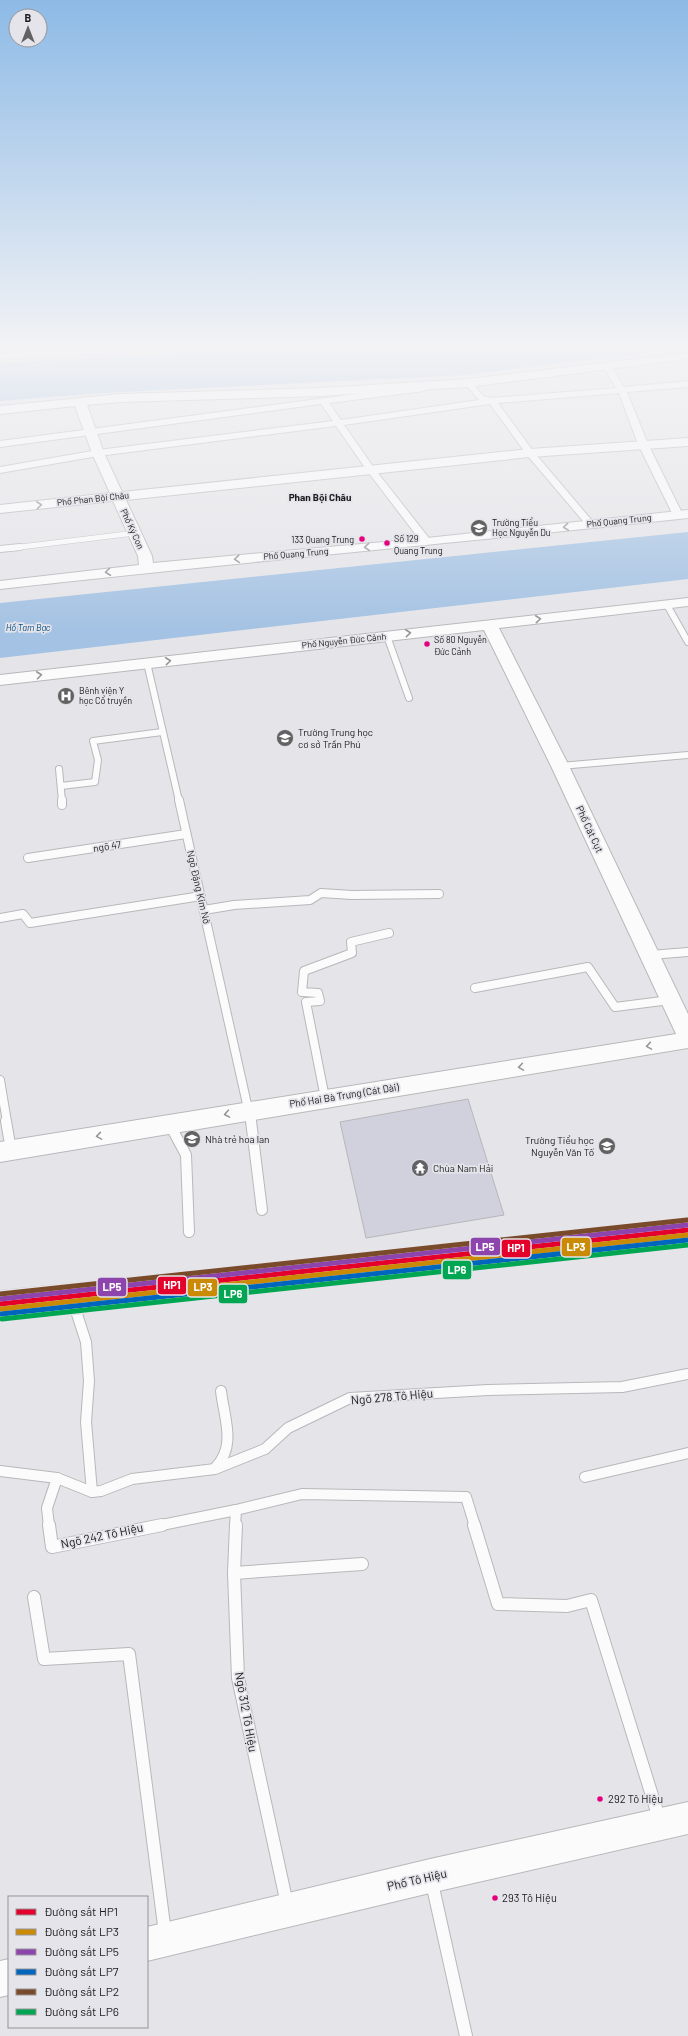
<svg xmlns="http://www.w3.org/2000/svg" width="688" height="2036" font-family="Barlow,sans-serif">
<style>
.water{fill:#a4c2e3}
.building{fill:#d1d1de;stroke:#b7b7ba}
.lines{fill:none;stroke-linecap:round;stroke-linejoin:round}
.lane-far4-casing{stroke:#b8b8bb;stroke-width:6}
.lane-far3-casing{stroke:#b8b8bb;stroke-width:8}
.lane-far2-casing{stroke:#b8b8bb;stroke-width:10}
.lane-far1-casing{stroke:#b8b8bb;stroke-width:12}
.lane-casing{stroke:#b8b8bb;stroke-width:14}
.street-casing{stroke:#b8b8bb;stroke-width:2}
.secondary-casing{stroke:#b8b8bb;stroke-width:2}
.lane-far4{stroke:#fbfbfc;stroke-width:5}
.lane-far3{stroke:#fbfbfc;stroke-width:6}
.lane-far2{stroke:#fbfbfc;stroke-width:8}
.lane-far1{stroke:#fbfbfc;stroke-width:10}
.lane{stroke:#fbfbfc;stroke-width:12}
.street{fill:#fbfbfc;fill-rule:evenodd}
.secondary{fill:#fbfbfc;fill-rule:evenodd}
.rail-1-casing{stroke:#e4e4ea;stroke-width:8}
.rail-2-casing{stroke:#e4e4ea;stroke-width:8}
.rail-3-casing{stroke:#e4e4ea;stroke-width:8}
.rail-4-casing{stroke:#e4e4ea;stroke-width:8}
.rail-5-casing{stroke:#e4e4ea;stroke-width:8}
.rail-6-casing{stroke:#e4e4ea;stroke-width:8}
.rail-1{stroke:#e4002b;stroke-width:5}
.rail-2{stroke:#cb8a06;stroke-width:5}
.rail-3{stroke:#8e44ad;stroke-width:5}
.rail-4{stroke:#0065bd;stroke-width:5}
.rail-5{stroke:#7a4b2a;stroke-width:5}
.rail-6{stroke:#00a651;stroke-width:5}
.oneway{stroke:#969698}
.bus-dot{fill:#e5007d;stroke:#e4e4ea;stroke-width:1.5}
.labels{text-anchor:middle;stroke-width:3.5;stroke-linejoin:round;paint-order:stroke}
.far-street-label{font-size:9px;fill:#1b1b1d;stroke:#e4e4ea}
.far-poi-label{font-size:9px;fill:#1b1b1d;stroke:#e4e4ea;text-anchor:start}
.bus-label{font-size:9px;fill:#1b1b1d;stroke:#e4e4ea;text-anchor:start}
.far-water-label{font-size:9px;font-style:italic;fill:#01497e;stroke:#e4e4ea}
.far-quarter-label{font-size:10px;font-weight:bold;fill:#1b1b1d;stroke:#e4e4ea}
.poi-label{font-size:10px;fill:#1b1b1d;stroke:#e4e4ea;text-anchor:start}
.street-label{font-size:10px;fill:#1b1b1d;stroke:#e4e4ea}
.near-bus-label{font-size:11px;fill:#1b1b1d;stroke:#e4e4ea;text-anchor:start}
.near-street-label{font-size:12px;fill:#1b1b1d;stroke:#e4e4ea}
.line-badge{stroke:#e4e4ea;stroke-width:1.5}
.badge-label{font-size:11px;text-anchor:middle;font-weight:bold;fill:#fff}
</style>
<rect width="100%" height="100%" fill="#e5e5e9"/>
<g class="water">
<polygon points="322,346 688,346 688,348 465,375 103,393 0,401 0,363"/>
<polygon points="688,532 688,579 0,658 0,603"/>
</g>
<polygon class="building" points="468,1099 504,1215 366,1238 340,1122"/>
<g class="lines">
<g class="lane-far4-casing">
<polyline id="lane-far4" points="12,548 135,533"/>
</g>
<g class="lane-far3-casing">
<g id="lane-far3">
<polyline points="0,549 20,547"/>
<polyline points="667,605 688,642"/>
<polyline points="387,636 409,698"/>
<polyline points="147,663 179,801"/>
<polyline points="560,766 688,755"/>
<polyline points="59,769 62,801"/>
<polyline points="61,786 95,782 98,760 93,741 162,732"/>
</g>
</g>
<g class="lane-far2-casing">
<g id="lane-far2">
<polyline points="62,800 62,805"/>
<polyline points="179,800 251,1122"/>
<polyline points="28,858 186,834"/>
<polyline points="204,910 234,905 310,900 321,893 352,895 439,894"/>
<polyline points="0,918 23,914 30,923 201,896"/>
<polyline points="650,955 688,952"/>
<polyline points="475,988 588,967 615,1007 670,1000"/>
<polyline points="0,1080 7,1122"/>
<polyline points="325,1098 306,1002 320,1001 318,993 302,992 304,971 352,953 351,942 389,933"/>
</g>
</g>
<g class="lane-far1-casing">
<g id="lane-far1">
<polyline points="6,1121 11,1150"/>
<polyline points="251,1121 262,1210"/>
<polyline points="170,1125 186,1155 189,1232"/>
<polyline points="0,1296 688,1225"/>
<polyline points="75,1308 86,1342 89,1381 86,1422 92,1492"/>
<polyline points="0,1316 688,1242"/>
<path d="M215 1468C237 1446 224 1418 221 1391"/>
<polyline points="0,1471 57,1478 47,1508 49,1526"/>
<polyline points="585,1477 688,1453"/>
<polyline points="57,1478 92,1492 101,1491 132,1479 215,1469 265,1449 288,1428 350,1398 488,1390 622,1387 688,1374"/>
<polyline points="157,1526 236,1510 302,1494 466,1497 475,1526"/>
<polyline points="235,1526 236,1510"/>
</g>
</g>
<g class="lane-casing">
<g id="lane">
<polyline points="49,1525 52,1547 162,1525"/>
<polyline points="236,1525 234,1573 238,1678 287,1904"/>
<polyline points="474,1525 498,1604 567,1606 591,1600 659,1818"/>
<polyline points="234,1573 362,1564"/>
<polyline points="34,1597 44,1659 129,1654 165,1933"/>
<polyline points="432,1883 466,2036"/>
</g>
</g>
<g class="street-casing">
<polygon id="street" points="604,364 610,364 624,387 688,381 688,387 627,392 648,444 683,515 681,517 675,517 673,515 638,444 619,393 498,403 533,451 594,523 596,525 591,528 588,527 527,455 490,404 344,425 374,468 432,542 427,545 423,544 368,472 336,426 98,456 0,473 0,467 98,450 333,421 321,404 0,447 0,441 424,385 428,388 424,391 329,403 341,420 479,400 464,383 468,380 471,381 483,396 492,398 616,388 603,366"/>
</g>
<g class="secondary-casing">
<g id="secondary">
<polygon points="137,346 217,346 211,349 0,359 0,353"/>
<path d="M688 353V359L468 387 321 396 120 402 87 405 104 453 122 492 530 449 688 438V446L530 457 126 500 152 556 153 563 427 538 688 510V518C459 543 229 563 0 589V581L139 565 138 556 113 501 0 513V505L110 493 92 453 75 406 0 414V406L120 394 321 388 468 379Z"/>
<polygon points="688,598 688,606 499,628 569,766 688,1014 688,1048 0,1162 0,1142 676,1034 551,766 484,630 0,685 0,675"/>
<polygon points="688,1802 688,1834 430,1893 147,1961 147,1927 430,1859"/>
<polygon points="9,1959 9,1995 0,1997 0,1961"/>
</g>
</g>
<use href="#lane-far4" class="lane-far4"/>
<use href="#lane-far3" class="lane-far3"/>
<use href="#lane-far2" class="lane-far2"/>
<use href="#lane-far1" class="lane-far1"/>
<use href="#lane" class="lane"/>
<use href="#street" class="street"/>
<use href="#secondary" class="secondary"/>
<g class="rail-1-casing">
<polyline id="rail-1" points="0,1304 688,1230"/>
</g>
<g class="rail-2-casing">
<polyline id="rail-2" points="1,1309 688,1235"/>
</g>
<g class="rail-3-casing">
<polyline id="rail-3" points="0,1299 687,1225"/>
</g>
<g class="rail-4-casing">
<polyline id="rail-4" points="1,1314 688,1240"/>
</g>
<g class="rail-5-casing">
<polyline id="rail-5" points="0,1294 687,1220"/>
</g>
<g class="rail-6-casing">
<polyline id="rail-6" points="2,1319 688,1245"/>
</g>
<use href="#rail-1" class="rail-1"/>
<use href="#rail-2" class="rail-2"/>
<use href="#rail-3" class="rail-3"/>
<use href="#rail-4" class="rail-4"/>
<use href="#rail-5" class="rail-5"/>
<use href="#rail-6" class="rail-6"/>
</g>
<defs><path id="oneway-chevron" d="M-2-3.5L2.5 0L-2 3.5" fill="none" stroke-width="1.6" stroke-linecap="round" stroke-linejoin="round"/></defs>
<g class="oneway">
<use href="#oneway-chevron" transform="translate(39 505) rotate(-6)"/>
<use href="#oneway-chevron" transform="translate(566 527) rotate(174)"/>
<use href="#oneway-chevron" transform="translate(367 547) rotate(175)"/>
<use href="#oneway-chevron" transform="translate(237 559) rotate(175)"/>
<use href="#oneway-chevron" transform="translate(108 572) rotate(173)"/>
<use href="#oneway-chevron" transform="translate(538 619) rotate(-6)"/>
<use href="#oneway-chevron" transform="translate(408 633) rotate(-6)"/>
<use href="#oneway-chevron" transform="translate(168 661) rotate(-6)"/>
<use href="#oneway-chevron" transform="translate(39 675) rotate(-7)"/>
<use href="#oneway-chevron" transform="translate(649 1046) rotate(171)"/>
<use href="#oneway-chevron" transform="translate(521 1067) rotate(171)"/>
<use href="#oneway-chevron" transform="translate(227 1114) rotate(170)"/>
<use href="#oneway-chevron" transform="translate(99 1136) rotate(171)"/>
</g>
<linearGradient id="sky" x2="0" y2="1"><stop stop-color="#8dbae6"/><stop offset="0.55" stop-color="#f3f3f5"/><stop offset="1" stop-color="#f3f3f5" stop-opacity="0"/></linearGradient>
<rect width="688" height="631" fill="url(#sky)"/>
<defs>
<g id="school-disc" transform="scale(0.9)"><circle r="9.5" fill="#626264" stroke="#e4e4ea"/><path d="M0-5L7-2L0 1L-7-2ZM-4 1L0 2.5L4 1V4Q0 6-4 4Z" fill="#fff"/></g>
<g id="hospital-disc" transform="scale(0.9)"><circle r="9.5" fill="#626264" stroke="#e4e4ea"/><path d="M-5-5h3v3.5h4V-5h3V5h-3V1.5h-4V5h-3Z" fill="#fff"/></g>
<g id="temple-disc" transform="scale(0.9)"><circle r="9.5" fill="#626264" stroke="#e4e4ea"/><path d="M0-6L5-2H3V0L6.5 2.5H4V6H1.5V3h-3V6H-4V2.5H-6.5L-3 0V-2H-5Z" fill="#fff"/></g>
</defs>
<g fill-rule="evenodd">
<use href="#school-disc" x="479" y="528"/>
<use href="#hospital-disc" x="66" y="696"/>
<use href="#school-disc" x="285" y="738"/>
<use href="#school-disc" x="192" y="1139"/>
<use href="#school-disc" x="607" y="1146"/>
<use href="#temple-disc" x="420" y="1168"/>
</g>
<g class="bus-dot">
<circle cx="362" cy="539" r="3.5"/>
<circle cx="387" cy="543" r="3.5"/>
<circle cx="427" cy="644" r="3.5"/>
<circle cx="600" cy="1799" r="3.5"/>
<circle cx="495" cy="1898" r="3.5"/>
</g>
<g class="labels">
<g class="far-street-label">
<text transform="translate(93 499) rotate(-6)" y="3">Phố Phan Bội Châu</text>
<text transform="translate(619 521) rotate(-6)" y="3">Phố Quang Trung</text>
<text transform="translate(132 529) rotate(65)" y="3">Phố Ký Con</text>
<text transform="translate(296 554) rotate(-5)" y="3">Phố Quang Trung</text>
<text transform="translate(344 641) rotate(-6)" y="3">Phố Nguyễn Đức Cảnh</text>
</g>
<g class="far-poi-label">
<text x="492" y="526">Trường Tiểu<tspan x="492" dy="10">Học Nguyễn Du</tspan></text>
<text x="79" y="694">Bênh viện Y<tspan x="79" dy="10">học Cổ truyền</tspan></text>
</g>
<g class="bus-label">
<text x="394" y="542">Số 129<tspan x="394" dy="12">Quang Trung</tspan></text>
<text x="354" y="543" text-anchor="end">133 Quang Trung</text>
<text x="434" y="643">Số 80 Nguyễn<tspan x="434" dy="12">Đức Cảnh</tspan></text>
</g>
<g class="far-water-label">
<text x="28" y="631">Hồ Tam Bạc</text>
</g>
<g class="far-quarter-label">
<text x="320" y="501">Phan Bội Châu</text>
</g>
<g class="poi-label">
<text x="298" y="736">Trường Trung học<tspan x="298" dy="12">cơ sở Trần Phú</tspan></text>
<text x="205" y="1143">Nhà trẻ hoa lan</text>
<text x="594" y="1144" text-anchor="end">Trường Tiểu học<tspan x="594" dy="12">Nguyễn Văn Tố</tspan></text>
<text x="433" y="1172">Chùa Nam Hải</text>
</g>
<g class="street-label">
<text transform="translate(590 829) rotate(65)" y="4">Phố Cát Cụt</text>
<text transform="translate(107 846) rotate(-9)" y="4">ngõ 47</text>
<text transform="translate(199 887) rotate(77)" y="4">Ngõ Đặng Kim Nở</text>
<text transform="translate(344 1095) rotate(-9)" y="4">Phố Hai Bà Trưng (Cát Dài)</text>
</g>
<g class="near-bus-label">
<text x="608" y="1803">292 Tô Hiệu</text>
<text x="502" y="1902">293 Tô Hiệu</text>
</g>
<g class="near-street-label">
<text transform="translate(392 1397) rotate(-5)" y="4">Ngõ 278 Tô Hiệu</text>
<text transform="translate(102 1536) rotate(-12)" y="4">Ngõ 242 Tô Hiệu</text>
<text transform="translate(246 1712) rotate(80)" y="4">Ngõ 312 Tô Hiệu</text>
<text transform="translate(417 1880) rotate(-13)" y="4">Phố Tô Hiệu</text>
</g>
</g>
<g class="line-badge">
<rect x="470" y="1237" width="31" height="19" rx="4" fill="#8e44ad"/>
<rect x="561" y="1237" width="30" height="20" rx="4" fill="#cb8a06"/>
<rect x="501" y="1239" width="30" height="19" rx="4" fill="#e4002b"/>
<rect x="442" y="1260" width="30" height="20" rx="4" fill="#00a651"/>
<rect x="157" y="1276" width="30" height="19" rx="4" fill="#e4002b"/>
<rect x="97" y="1277" width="30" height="20" rx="4" fill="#8e44ad"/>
<rect x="187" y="1278" width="31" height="19" rx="4" fill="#cb8a06"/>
<rect x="218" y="1284" width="30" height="20" rx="4" fill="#00a651"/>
</g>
<g class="badge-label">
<text x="485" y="1251">LP5</text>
<text x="576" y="1251">LP3</text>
<text x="516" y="1252">HP1</text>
<text x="457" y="1274">LP6</text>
<text x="172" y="1289">HP1</text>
<text x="112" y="1291">LP5</text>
<text x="203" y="1291">LP3</text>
<text x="233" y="1298">LP6</text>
</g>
<rect x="8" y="1896" width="140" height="132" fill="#e4e4ea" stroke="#949498"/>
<rect x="16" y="1909" width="20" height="6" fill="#e4002b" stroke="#949498"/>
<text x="44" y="1916" font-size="12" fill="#1b1b1d">Đường sắt HP1</text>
<rect x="16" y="1929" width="20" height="6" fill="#cb8a06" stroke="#949498"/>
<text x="44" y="1936" font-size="12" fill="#1b1b1d">Đường sắt LP3</text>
<rect x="16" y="1949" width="20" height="6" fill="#8e44ad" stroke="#949498"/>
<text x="44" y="1956" font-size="12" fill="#1b1b1d">Đường sắt LP5</text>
<rect x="16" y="1969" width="20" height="6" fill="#0065bd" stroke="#949498"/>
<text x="44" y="1976" font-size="12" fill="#1b1b1d">Đường sắt LP7</text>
<rect x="16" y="1989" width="20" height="6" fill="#7a4b2a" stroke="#949498"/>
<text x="44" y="1996" font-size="12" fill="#1b1b1d">Đường sắt LP2</text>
<rect x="16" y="2009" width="20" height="6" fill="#00a651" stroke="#949498"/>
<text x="44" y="2016" font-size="12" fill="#1b1b1d">Đường sắt LP6</text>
<g transform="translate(28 28)"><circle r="19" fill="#e4e4ea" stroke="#949498"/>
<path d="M0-3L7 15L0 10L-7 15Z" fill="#626264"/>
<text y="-6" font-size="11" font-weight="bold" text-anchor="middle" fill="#1b1b1d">B</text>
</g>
</svg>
